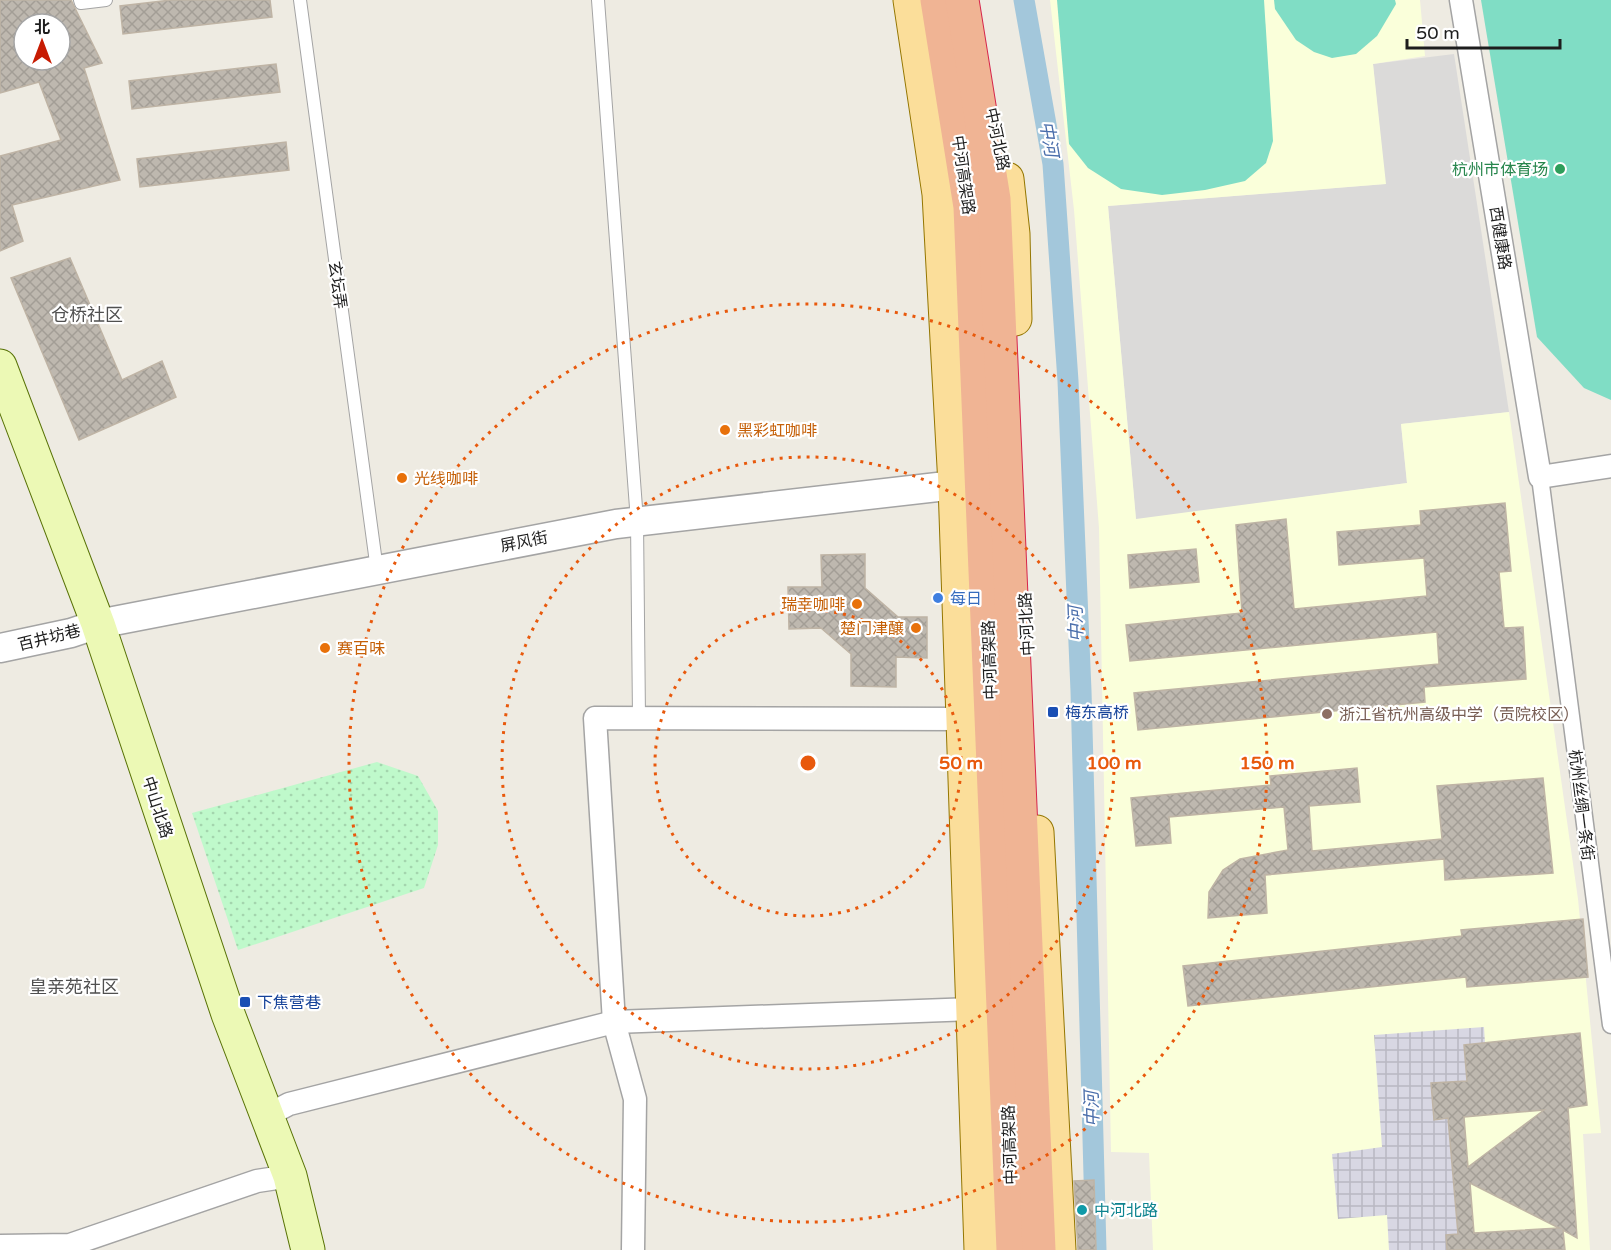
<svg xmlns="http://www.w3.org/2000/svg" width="1611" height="1250" font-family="'Varela Round','Noto Sans SC',sans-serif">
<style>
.residential{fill:#dbdad9}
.education{fill:#faffda}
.park{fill:url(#park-dots)}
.pitch{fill:#80ddc5}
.plaza{fill:url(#plaza-grid)}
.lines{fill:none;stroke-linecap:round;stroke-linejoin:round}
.canal{stroke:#a3c7db;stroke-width:21}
.building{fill:url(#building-cross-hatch);stroke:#bfb4a5;stroke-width:1.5;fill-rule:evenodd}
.service-casing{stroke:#a4a4a4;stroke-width:14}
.pedestrian-casing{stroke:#a4a4a4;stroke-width:19}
.minor-casing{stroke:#a4a4a4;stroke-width:25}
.tertiary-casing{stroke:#a4a4a4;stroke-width:31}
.secondary-casing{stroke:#587206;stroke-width:35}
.primary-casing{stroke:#947601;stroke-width:35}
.trunk-casing{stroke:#d6254b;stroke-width:35}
.service{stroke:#fff;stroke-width:12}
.pedestrian{stroke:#fff;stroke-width:16}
.minor{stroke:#fff;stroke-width:22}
.tertiary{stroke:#fff;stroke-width:28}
.secondary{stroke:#ecf9b5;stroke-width:33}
.primary{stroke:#fbde9a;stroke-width:33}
.trunk{stroke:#f0b494;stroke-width:33}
.ring{fill:none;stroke:#e8590c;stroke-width:3;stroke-dasharray:3 6}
.leisure-dot{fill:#2e9e5b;stroke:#fff;stroke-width:2}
.food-dot{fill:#e8710a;stroke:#fff;stroke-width:2}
.shop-dot{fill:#3f7fe0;stroke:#fff;stroke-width:2}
.transit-dot{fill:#1a4fb4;stroke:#fff;stroke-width:2}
.education-dot{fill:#8d6e63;stroke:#fff;stroke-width:2}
.culture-dot{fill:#0f9aa8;stroke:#fff;stroke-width:2}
.labels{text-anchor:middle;stroke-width:4.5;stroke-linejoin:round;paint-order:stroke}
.street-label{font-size:16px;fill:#1d1d1d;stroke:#fff}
.leisure-label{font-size:16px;fill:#27864d;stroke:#fff;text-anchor:end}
.food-label{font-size:16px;fill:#c56008;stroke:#fff;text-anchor:start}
.shop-label{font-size:16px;fill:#366cbe;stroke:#fff;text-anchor:start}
.transit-label{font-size:16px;fill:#164399;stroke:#fff;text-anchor:start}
.education-label{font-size:16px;fill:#785e54;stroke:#fff;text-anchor:start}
.culture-label{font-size:16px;fill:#0d838f;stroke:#fff;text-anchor:start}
.water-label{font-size:18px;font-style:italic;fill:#4a6eab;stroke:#fff}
.neighbourhood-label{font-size:18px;fill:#505050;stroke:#fff}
.centre{fill:#e8590c;stroke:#fff;stroke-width:3}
.ring-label{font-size:18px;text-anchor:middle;font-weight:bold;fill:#e8590c;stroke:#fff;stroke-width:4.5;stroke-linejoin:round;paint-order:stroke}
</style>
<defs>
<pattern id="park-dots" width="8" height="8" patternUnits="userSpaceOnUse" patternTransform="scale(1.5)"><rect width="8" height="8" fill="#bff9cb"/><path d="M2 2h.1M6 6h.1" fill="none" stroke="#a4d5ae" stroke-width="1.8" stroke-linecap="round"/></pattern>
<pattern id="plaza-grid" width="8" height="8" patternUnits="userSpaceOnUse" patternTransform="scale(1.5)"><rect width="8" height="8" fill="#d8d7e3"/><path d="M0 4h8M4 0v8" fill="none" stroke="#b9b8c2"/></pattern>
<pattern id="building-cross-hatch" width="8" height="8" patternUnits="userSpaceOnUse" patternTransform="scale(1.5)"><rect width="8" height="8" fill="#beb8af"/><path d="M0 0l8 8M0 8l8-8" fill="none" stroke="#a39e96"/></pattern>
</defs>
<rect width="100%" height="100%" fill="#eeebe2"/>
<polygon class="residential" points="1454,54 1509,412 1401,424 1407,483 1136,520 1108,206 1385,184 1373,64"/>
<polygon class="education" points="1050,0 1420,0 1425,56 1373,64 1386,184 1108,206 1136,519 1407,483 1401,424 1509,412 1578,899 1601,1133 1583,1134 1590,1250 1153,1250 1149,1153 1111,1152 1099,528 1074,210"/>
<polygon class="park" points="377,762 418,776 438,811 438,845 424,888 238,950 192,813"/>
<g class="pitch">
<polygon points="1057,0 1264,0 1273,141 1266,163 1245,181 1205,190 1162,195 1121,189 1088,168 1069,144"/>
<polygon points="1274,0 1395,0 1396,4 1377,36 1356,54 1332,58 1314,52 1296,40 1275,9"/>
<polygon points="1481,0 1611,0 1611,400 1584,388 1537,337"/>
</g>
<polygon class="plaza" points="1484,1027 1485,1044 1464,1045 1467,1081 1431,1084 1434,1119 1448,1118 1458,1234 1447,1250 1389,1250 1387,1215 1338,1219 1332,1154 1382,1147 1374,1035"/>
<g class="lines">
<polyline class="canal" points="1024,0 1053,164 1068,381 1081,691 1096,1250"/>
</g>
<g class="building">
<path d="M0 0H71L102 63 84 68 120 180 12 205 23 241 0 251V156L61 140 39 82 0 93ZM24 24H60V60H24Z"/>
<polygon points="171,0 270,0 272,17 123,34 120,6"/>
<polygon points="276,64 280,92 132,109 129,81"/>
<polygon points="286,142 289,170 140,187 137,159"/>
<polygon points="70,258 122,380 162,361 176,397 79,440 11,278"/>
<polygon points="1505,503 1511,571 1499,572 1504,628 1523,627 1526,679 1424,687 1425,702 1138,730 1134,693 1439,664 1437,632 1130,661 1126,625 1242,613 1236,525 1286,519 1294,609 1427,596 1424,558 1339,565 1337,532 1421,525 1420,511"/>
<polygon points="1196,549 1199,582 1130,588 1128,555"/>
<polygon points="865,554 865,588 898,617 927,617 927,658 896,657 896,687 851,686 851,654 821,628 789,629 788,587 822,587 821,555"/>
<polygon points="1357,768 1360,802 1309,806 1312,851 1442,839 1437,786 1543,778 1553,873 1445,880 1444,859 1265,875 1267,913 1208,918 1209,892 1223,870 1240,859 1288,850 1284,807 1169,817 1171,843 1136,846 1131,798 1271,785 1270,776"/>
<polygon points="1583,919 1588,977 1467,987 1466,977 1188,1006 1183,966 1462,936 1461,930"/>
<path d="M1580 1033 1587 1105 1568 1108 1577 1238 1563 1230 1565 1250H1447L1446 1235 1458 1234 1448 1118 1434 1120 1431 1083 1467 1081 1464 1045ZM1544 1110 1468 1167 1464 1117ZM1470 1183 1559 1228 1474 1233Z"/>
<polygon points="1094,1180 1096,1250 1078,1250 1074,1181"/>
</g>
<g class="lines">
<g class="service-casing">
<g id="service">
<polyline points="80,0 81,3 106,0"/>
<polyline points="300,0 377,570"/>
<polyline points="598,0 637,521 639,718"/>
</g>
</g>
<g class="pedestrian-casing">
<polyline id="pedestrian" points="1540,477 1611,1025"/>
</g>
<g class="minor-casing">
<g id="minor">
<polyline points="1461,0 1540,477 1611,466"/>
<polyline points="268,1115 289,1104 614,1022 973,1009"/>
<polyline points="0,1246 70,1245 257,1181 290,1176"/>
<polyline points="633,1250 635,1099 614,1022 595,718 963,719"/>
</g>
</g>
<g class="tertiary-casing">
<polyline id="tertiary" points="0,648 71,633 98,624 616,524 955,485"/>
</g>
<g class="secondary-casing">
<polyline id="secondary" points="0,366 98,624 228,1014 290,1176 308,1250"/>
</g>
<g class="primary-casing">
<g id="primary">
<polyline points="910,0 939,194 955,485 981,1250"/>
<polyline points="1007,179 1013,234 1015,319"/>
<polyline points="1037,832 1059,1250"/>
</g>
</g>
<g class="trunk-casing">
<g id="trunk">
<polyline points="937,0 970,207 1013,1250"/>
<polyline points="962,0 994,199 1039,1250"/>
</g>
</g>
<use href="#service" class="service"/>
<use href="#pedestrian" class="pedestrian"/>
<use href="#minor" class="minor"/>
<use href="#tertiary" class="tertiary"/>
<use href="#secondary" class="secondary"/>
<use href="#primary" class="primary"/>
<use href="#trunk" class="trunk"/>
</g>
<g class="ring">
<circle cx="808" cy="763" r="153"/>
<circle cx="808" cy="763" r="306"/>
<circle cx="808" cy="763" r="459"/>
</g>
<circle class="leisure-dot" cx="1560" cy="169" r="6"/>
<g class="food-dot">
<circle cx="725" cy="430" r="6"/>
<circle cx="402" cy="478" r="6"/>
<circle cx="857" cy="604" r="6"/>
<circle cx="916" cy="628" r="6"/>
<circle cx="325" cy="648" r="6"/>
</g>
<circle class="shop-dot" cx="938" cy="598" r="6"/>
<g class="transit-dot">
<rect x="1047" y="706" width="12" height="12" rx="3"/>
<rect x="239" y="996" width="12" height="12" rx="3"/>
</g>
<circle class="education-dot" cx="1327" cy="714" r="6"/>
<circle class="culture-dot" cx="1082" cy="1210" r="6"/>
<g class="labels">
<g class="street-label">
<text transform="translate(998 139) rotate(78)" y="6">中河北路</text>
<text transform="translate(964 175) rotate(82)" y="6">中河高架路</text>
<text transform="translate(1501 238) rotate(81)" y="6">西健康路</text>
<text transform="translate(338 285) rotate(82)" y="6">玄坛弄</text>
<text transform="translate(524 541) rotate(-11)" y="6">屏风街</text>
<text transform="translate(1026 624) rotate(-93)" y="6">中河北路</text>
<text transform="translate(49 637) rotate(-14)" y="6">百井坊巷</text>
<text transform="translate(989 660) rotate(-92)" y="6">中河高架路</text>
<text transform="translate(1582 805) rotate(83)" y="6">杭州丝绸一条街</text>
<text transform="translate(158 807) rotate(72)" y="6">中山北路</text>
<text transform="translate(1009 1145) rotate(-92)" y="6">中河高架路</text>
</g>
<g class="leisure-label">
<text x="1548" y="175">杭州市体育场</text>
</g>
<g class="food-label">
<text x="737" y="436">黑彩虹咖啡</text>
<text x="414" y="484">光线咖啡</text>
<text x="845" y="610" text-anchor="end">瑞幸咖啡</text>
<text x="904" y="634" text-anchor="end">楚门津醸</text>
<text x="337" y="654">赛百味</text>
</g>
<g class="shop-label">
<text x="950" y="604">每日</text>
</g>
<g class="transit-label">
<text x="1065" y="718">梅东高桥</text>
<text x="257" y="1008">下焦营巷</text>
</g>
<g class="education-label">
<text x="1339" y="720">浙江省杭州高级中学（贡院校区）</text>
</g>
<g class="culture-label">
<text x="1094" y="1216">中河北路</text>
</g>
<g class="water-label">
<text transform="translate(1049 139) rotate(80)" y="6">中河</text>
<text transform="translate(1076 624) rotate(-92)" y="6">中河</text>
<text transform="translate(1092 1109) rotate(-92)" y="6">中河</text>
</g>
<g class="neighbourhood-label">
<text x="87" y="321">仓桥社区</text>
<text x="74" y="993">皇亲苑社区</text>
</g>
</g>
<circle cx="808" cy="763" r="9" class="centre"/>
<g class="ring-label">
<text x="961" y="769">50 m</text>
<text x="1114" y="769">100 m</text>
<text x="1267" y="769">150 m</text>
</g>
<g transform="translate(42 42)"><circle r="28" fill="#ffffff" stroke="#a5a5a5" stroke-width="1.5"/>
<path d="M0-4.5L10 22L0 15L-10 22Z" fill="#c71b02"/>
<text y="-9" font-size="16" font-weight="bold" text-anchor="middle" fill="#1d1d1d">北</text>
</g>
<path d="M1407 39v9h153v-9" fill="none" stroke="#1d1d1d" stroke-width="3"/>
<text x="1416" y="39" font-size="18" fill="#1d1d1d" stroke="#ffffff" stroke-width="4.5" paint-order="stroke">50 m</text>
</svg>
